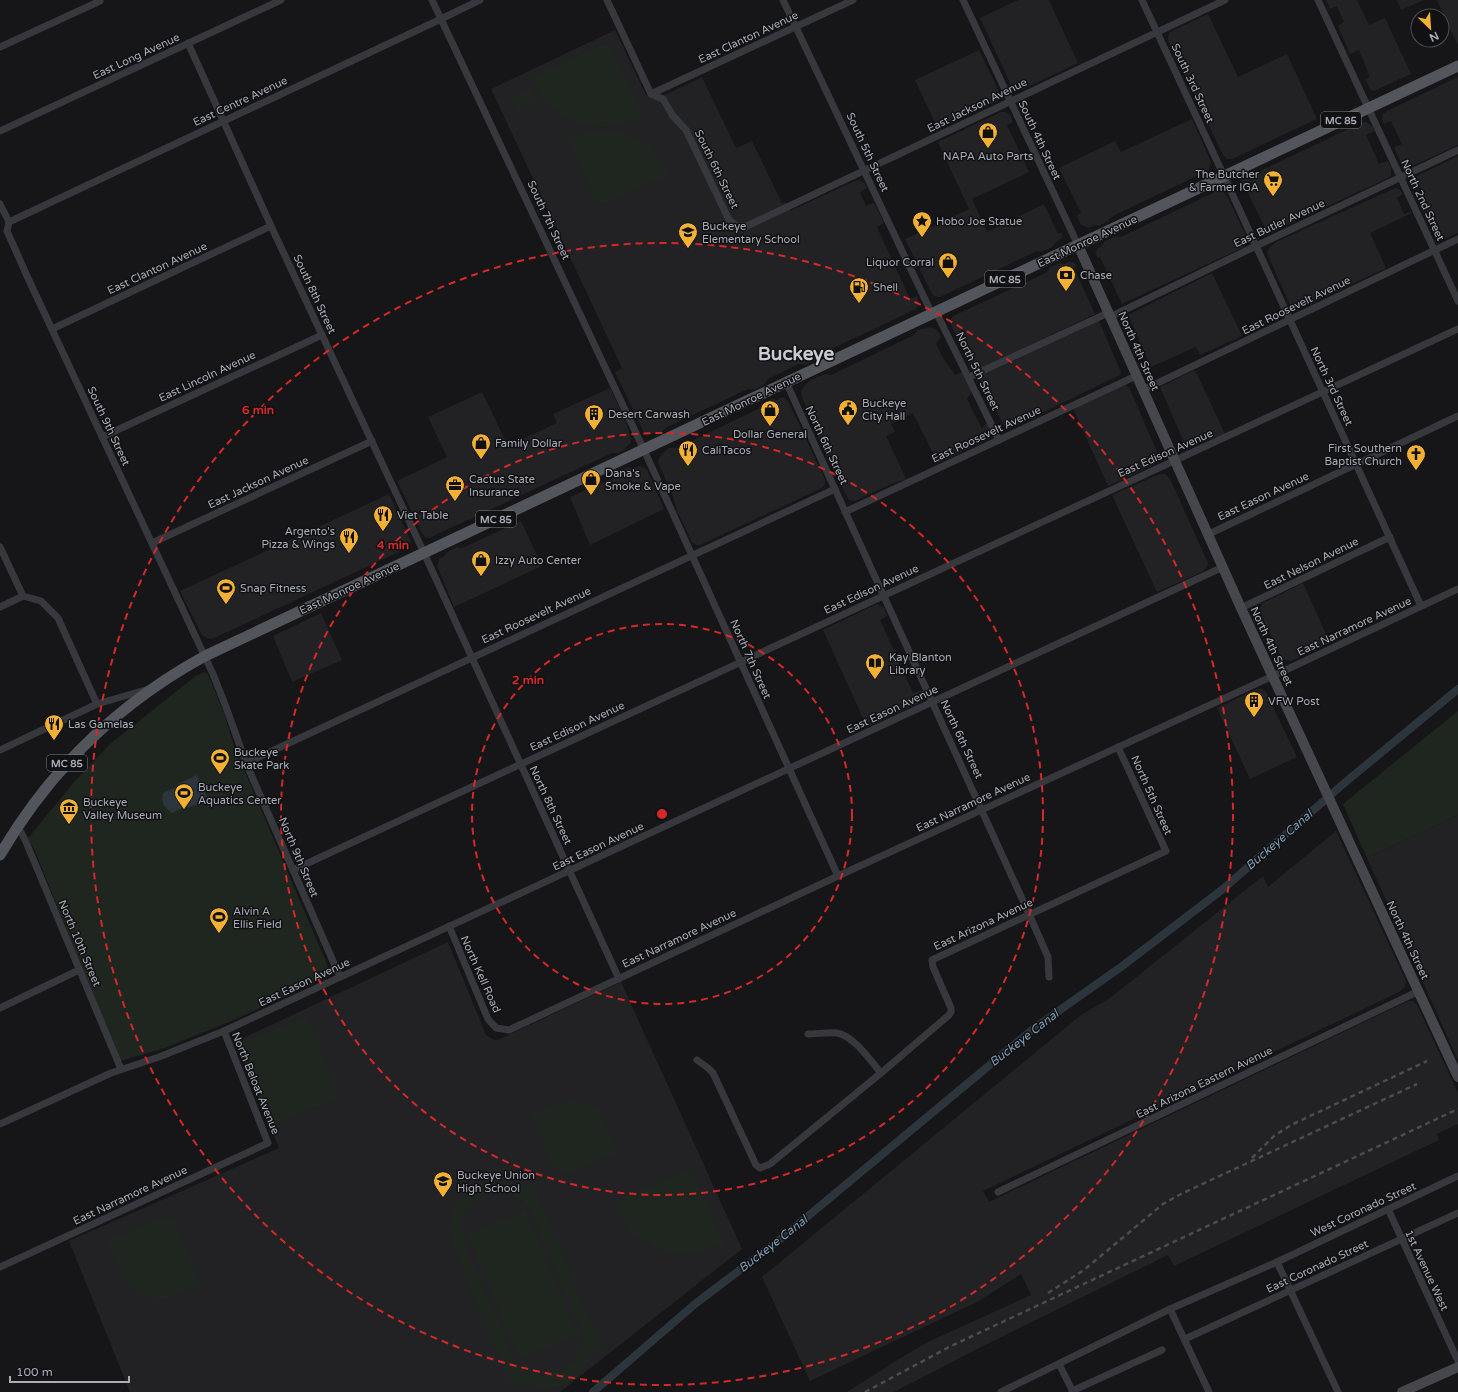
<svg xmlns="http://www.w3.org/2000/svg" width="1458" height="1392" font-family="'Varela Round',sans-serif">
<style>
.built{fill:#222225}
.green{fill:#1e261f;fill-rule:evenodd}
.water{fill:#2c353c}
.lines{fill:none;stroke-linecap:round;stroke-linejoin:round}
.canal{stroke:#2c353c;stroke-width:8}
.street{stroke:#37383d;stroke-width:7}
.secondary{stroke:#45474d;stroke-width:10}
.primary{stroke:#53555c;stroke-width:11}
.rail{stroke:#4a4c52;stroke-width:2.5;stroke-dasharray:5 4;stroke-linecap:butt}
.ring{fill:none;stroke:#d62828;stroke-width:2;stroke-dasharray:7 5}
.labels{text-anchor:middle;stroke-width:3;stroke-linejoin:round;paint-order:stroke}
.shield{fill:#111113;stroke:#7b7e86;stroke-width:1}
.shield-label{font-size:10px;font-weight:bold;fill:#a8adb8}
.street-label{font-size:11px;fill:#a8adb8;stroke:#111113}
.poi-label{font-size:11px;fill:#a8adb8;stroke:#111113;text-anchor:start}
.water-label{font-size:12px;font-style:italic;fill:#7f9bb3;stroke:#111113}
.town-label{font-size:19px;font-weight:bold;fill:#c9ccd4;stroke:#111113}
.centre{fill:#d62828;stroke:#111113;stroke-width:2}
.ring-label{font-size:12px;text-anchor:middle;font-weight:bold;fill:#d62828;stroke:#111113;stroke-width:3;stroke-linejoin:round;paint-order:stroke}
</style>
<rect width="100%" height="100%" fill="#161618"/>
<g class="built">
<polygon points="1018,0 1049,0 1078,63 1021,90 1018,90 1011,85 980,18"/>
<polygon points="1326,0 1357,0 1369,25 1385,18 1411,74 1374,91 1371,90 1365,79 1370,77 1359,50 1350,54 1338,26 1344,22 1337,6 1330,9"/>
<polygon points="1397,0 1424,0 1401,10"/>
<polygon points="1437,0 1458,0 1458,45"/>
<polygon points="1208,14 1238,77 1287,54 1317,119 1232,159 1227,159 1223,155 1168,40 1169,33 1172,31"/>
<polygon points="615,30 646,95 656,99 702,77 736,148 752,141 782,203 786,202 790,211 857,180 862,181 865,184 867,188 860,192 866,206 874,203 884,223 877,227 910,299 917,296 919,305 916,309 823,353 820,358 805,365 799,364 768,379 764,385 753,390 748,389 667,427 661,433 655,433 645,435 615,372 622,368 491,89"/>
<polygon points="979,50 999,92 999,99 996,102 938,129 915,80"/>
<polygon points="1458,77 1458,145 1410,167 1406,167 1402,164 1394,148 1402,144 1391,121 1384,124 1382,119 1383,114 1387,111"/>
<polygon points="1001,112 1005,112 1010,115 1013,122 1007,125 1029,172 972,199 987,232 1044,204 1058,234 1062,232 1062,238 1055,243 1052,247 1042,252 1037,251 940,297 937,297 932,294 905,239 969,209 938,142"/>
<polygon points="1192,119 1211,162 1209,170 1111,217 1108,221 1099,226 1094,225 1089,228 1081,225 1077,216 1081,213 1059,168 1115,141 1121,152"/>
<polygon points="1366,122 1372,126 1375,131 1366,135 1379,164 1388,161 1391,167 1391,175 1388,178 1268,234 1245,187 1240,189 1239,186 1241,180 1361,123"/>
<polygon points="1458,156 1458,233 1443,240 1438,240 1434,234 1440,231 1434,218 1428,221 1421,206 1427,203 1420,187 1413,190 1411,185 1413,180 1417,176"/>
<polygon points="1395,188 1399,189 1403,194 1397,198 1404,214 1411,211 1412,213 1370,233 1386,268 1299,309 1294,308 1290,305 1267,253 1269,248 1276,242"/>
<polygon points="1217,191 1222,191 1226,194 1247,238 1247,243 1244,247 1122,304 1100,257 1097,258 1096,252 1098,248 1102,246 1105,241 1116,236 1121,237"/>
<polygon points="1069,262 1073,262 1077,266 1074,268 1095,314 973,372 951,325 950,320 953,316 1046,273 1050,267 1060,263 1065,264"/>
<polygon points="1212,273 1242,336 1200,355 1196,347 1151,367 1128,315"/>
<polygon points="1099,321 1121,372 1120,375 1011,428 1004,426 983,385 977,377"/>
<polygon points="931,327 937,330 941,337 936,344 943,358 955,375 962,372 972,391 967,399 982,429 987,422 991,430 991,435 988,439 938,463 913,413 891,424 895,432 886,436 906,479 889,485 855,501 849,500 825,453 802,397 801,391 809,381 825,374 831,375 914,335 918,330"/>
<polygon points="1195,370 1225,434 1189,447 1185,445 1182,441 1183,440 1160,387"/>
<polygon points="1124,385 1129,387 1160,459 1157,463 1108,486 1073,408"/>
<polygon points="610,388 624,417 631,438 631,442 623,451 618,453 612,453 429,538 425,537 422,533 397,481 447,457 428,417 482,392 508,446 557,423 553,414"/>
<polygon points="781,398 785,398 788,401 825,479 825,484 822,488 700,545 696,545 692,542 677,511 673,496 658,462 659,458 668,448 677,448 758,409 762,404 772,399 777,400"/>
<polygon points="639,466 643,467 647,470 664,509 590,545 570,497 616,477 618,472 627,467 634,468"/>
<polygon points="1160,474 1165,474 1170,479 1208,563 1206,568 1202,572 1157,592 1112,495"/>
<polygon points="389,494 411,541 410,545 407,548 212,639 207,638 202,635 180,591"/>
<polygon points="521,521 542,566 454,607 437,566 439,559 443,557 446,553 456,547 462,548"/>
<polygon points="1303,583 1330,643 1291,661 1285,660 1281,657 1261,614 1260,608 1263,603"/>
<polygon points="877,604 884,608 887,616 880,620 913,693 921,690 924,693 923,699 921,702 867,727 823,630"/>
<polygon points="321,613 342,660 292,682 273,636"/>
<polygon points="1257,689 1262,689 1266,692 1297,757 1250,779 1217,708"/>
<polygon points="1458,815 1458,1060 1367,858"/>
<polygon points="1336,831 1406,981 1405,987 1399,992 983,1191 989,1202 1408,1001 1413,1001 1417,1005 1458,1093 1458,1124 1437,1134 1439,1140 1174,1266 1168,1255 985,1345 894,1392 847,1392 907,1354 930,1341 1031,1295 1021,1274 979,1301 810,1381 762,1277 1081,1015 1110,998 1263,876 1268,887"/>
<polygon points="448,942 486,1035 494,1040 500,1039 621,982 742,1249 560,1392 130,1392 69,1241 279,1148 237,1046 237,1041"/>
</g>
<g class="green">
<path d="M603 44 610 47 642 117C632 121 620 126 610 127 591 129 562 119 550 106 542 97 537 87 532 77Z"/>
<polygon points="531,89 536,101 517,110 512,99"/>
<path d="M618 130C634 136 650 143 659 158 663 163 665 170 667 176L604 204 597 202 568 138C584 132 601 131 618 130Z"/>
<polygon points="205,672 208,674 224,713 234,746 329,969 329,975 327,977 234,1020 165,1048 120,1061 35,851 28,838 75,781 110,744 197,675"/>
<polygon points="1458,711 1458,815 1367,858 1343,804"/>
<polygon points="307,1016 340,1097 272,1126 239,1044"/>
<polygon points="574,1101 588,1104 598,1110 619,1152 570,1174 555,1168 530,1114 554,1105"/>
<path d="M685 1171 692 1173 724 1244C714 1248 702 1252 691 1254 673 1256 644 1246 632 1232 624 1224 619 1214 614 1203Z"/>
<path d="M496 1181 509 1182 522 1186 532 1182 602 1349 592 1354 583 1371 572 1381 561 1386 547 1388H540L522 1383 512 1387 453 1246C444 1212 463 1187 496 1181ZM497 1192C512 1193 523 1198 531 1210L581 1329C592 1371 538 1392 513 1359L463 1240C457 1215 473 1196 497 1192Z"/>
<polygon points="525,1210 577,1335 520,1359 467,1234"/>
<polygon points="167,1216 174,1219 200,1285 167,1299 140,1297 122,1278 108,1240"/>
</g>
<path class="water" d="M197 775 208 799 188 808 187 806 172 813C163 807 161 802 163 793L179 786 178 784Z"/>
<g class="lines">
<polyline class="canal" points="593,1392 695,1304 778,1241 1033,1029 1121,967 1223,889 1342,785 1458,689"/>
<g class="street">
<polyline points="432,0 644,450 838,876"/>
<polyline points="607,0 651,94 663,99 673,116 686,130 729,220 737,226 747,226 1225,0"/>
<polyline points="783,0 932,314"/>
<polyline points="963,0 1078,245"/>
<polyline points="1142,0 1224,176 1421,606"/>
<polyline points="1318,0 1458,301"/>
<polyline points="188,43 271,226 424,553 619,979"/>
<polyline points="0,47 100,1"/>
<polyline points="651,94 853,0"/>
<polyline points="0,131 281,0"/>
<polyline points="0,204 9,222 7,231 27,276 213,674 226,707 246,763 340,977"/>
<polyline points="9,222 441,19 480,0"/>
<polyline points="936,312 999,440"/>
<polyline points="1110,317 1256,246 1458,150"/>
<polyline points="52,329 271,226"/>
<polyline points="969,377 1108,313"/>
<polyline points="786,382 1029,914 1048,957 1049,977"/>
<polyline points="1143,390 1458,239"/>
<polyline points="102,437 322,335"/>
<polyline points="845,512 1136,376"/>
<polyline points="1209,534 1458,416"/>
<polyline points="152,543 372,441"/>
<polyline points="0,547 23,596"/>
<polyline points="0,607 23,596 41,601 58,618 97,704"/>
<polyline points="1241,608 1390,537"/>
<polyline points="0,750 97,704 149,689"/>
<polyline points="246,763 835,489"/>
<polyline points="18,826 26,842 121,1069"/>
<polyline points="293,870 1458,329"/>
<polyline points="449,926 488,1019 496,1028 509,1030 838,876 1273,676 1458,589"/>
<polyline points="0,1008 79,970"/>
<path d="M808 1034C817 1034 827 1032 837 1033 854 1036 870 1060 881 1073"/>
<polyline points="697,1060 708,1068 713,1073 756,1165 760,1168 770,1164 881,1073 949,1015 951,1012 951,1008 933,967 932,960 934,959 1166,851 1118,747"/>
<polyline points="0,1124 111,1073 159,1057 224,1031 1223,567"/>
<polyline points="998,1192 1419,991"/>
<polyline points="1388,1209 1458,1361"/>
<polyline points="1277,1262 1338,1392"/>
<polyline points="0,1267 268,1143 224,1031"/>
<polyline points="1170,1309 1209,1392"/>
<polyline points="1185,1339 1458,1213"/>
<polyline points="1059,1364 1073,1392"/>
<polyline points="1072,1391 1162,1350"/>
<polyline points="1001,1392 1170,1309 1277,1262 1458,1176"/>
</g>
<g class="secondary">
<polyline points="1078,245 1241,608 1458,1077"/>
<polyline points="1402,1392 1458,1367"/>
</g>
<path class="primary" d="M0 855C49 771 119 703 205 656L1458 66"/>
<g class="rail">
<polyline points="1252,1158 1274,1136 1291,1125 1427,1061"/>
<polyline points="1048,1293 1084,1270 1163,1204 1181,1194 1417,1084"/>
<polyline points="865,1392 951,1346 1458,1109"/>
</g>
</g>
<g class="ring">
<circle cx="662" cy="814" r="190"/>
<circle cx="662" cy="814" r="381"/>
<circle cx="662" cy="814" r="571"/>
</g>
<defs>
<g id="shop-pin" transform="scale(1)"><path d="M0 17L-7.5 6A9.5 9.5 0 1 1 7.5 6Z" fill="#f2b134" stroke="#111113"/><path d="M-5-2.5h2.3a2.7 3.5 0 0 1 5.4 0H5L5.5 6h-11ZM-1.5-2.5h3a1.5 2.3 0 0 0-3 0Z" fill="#111"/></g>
<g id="supermarket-pin" transform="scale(1)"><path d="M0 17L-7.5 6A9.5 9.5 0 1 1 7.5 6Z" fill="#f2b134" stroke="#111113"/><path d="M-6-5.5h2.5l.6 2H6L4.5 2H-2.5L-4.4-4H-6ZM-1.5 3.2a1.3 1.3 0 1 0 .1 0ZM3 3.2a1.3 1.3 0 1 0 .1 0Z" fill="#111"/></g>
<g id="sight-pin" transform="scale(1)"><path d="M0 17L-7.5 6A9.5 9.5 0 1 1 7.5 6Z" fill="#f2b134" stroke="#111113"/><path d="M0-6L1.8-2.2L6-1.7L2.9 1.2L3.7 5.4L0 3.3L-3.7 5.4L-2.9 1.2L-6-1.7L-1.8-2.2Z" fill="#111"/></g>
<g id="school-pin" transform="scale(1)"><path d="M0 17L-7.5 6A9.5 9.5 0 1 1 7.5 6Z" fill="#f2b134" stroke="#111113"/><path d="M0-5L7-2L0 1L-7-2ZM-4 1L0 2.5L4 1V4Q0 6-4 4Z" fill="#111"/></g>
<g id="bank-pin" transform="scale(1)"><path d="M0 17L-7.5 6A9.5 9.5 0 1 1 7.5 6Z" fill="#f2b134" stroke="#111113"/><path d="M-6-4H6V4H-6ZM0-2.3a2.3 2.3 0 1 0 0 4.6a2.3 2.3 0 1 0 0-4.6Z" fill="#111"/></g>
<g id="fuel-pin" transform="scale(1)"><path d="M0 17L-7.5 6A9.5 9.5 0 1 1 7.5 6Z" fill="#f2b134" stroke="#111113"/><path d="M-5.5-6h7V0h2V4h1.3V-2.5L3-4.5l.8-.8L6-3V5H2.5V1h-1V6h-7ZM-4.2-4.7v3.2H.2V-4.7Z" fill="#111"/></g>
<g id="civic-pin" transform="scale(1)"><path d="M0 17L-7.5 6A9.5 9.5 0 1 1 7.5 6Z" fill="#f2b134" stroke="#111113"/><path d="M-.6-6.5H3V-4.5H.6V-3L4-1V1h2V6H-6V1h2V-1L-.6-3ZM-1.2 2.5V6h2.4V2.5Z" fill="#111"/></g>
<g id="building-pin" transform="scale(1)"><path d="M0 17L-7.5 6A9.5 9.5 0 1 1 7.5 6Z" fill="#f2b134" stroke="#111113"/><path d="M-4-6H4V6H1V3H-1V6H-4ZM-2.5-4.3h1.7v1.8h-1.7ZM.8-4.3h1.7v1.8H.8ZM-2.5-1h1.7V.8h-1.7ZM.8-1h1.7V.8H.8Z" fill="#111"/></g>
<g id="restaurant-pin" transform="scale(1)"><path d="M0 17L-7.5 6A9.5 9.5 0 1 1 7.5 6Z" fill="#f2b134" stroke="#111113"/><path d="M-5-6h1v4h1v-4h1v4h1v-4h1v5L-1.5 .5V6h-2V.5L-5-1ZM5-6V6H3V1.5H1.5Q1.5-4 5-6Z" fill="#111"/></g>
<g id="church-pin" transform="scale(1)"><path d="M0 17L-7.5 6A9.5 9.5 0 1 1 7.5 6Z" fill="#f2b134" stroke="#111113"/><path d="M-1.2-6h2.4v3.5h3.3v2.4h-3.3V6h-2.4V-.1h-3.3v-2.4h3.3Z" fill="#111"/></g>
<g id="office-pin" transform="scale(1)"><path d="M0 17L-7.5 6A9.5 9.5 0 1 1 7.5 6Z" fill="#f2b134" stroke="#111113"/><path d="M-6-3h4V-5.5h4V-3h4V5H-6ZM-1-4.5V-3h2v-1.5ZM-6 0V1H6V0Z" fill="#111"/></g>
<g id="stadium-pin" transform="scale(1)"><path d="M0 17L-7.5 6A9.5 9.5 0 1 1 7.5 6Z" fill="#f2b134" stroke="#111113"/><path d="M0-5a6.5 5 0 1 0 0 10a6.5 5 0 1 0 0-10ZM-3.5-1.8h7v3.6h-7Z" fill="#111"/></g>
<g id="library-pin" transform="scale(1)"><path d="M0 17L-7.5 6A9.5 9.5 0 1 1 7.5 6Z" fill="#f2b134" stroke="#111113"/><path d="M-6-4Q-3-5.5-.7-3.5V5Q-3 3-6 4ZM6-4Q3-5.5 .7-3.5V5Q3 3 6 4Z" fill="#111"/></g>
<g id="museum-pin" transform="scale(1)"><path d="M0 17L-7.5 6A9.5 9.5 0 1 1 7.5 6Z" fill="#f2b134" stroke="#111113"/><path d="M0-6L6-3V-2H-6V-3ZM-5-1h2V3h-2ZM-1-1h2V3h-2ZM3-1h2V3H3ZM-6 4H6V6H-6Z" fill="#111"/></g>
</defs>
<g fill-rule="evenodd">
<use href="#shop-pin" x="988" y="132"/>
<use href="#supermarket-pin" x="1273" y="180"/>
<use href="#sight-pin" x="922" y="221"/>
<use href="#school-pin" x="688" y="232"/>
<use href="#shop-pin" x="948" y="262"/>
<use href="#bank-pin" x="1066" y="275"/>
<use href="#fuel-pin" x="859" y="287"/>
<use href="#civic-pin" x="848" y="409"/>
<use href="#shop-pin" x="770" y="410"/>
<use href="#building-pin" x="594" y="414"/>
<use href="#shop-pin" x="481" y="443"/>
<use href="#restaurant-pin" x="688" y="450"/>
<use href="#church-pin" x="1416" y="454"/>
<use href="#shop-pin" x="591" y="479"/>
<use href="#office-pin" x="455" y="485"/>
<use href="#restaurant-pin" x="383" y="515"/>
<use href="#restaurant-pin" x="349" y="537"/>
<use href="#shop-pin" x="481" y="560"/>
<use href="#stadium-pin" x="226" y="588"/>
<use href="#library-pin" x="875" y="663"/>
<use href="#building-pin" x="1254" y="701"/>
<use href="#restaurant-pin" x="54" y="724"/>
<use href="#stadium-pin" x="220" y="758"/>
<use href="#stadium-pin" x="184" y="793"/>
<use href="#museum-pin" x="69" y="808"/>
<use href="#stadium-pin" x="219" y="917"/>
<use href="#school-pin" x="443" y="1181"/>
</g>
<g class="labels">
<g class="shield">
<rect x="1321" y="112" width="40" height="16" rx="3"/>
<rect x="985" y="271" width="40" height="16" rx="3"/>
<rect x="476" y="511" width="40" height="16" rx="3"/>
<rect x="47" y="755" width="40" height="16" rx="3"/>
</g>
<g class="shield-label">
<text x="1341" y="124">MC 85</text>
<text x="1005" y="283">MC 85</text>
<text x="496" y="523">MC 85</text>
<text x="67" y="767">MC 85</text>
</g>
<g class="street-label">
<text transform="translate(748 37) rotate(-25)" y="4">East Clanton Avenue</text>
<text transform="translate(136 56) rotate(-25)" y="4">East Long Avenue</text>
<text transform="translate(1193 83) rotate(65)" y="4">South 3rd Street</text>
<text transform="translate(240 101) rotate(-25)" y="4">East Centre Avenue</text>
<text transform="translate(977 105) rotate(-26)" y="4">East Jackson Avenue</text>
<text transform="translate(1040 140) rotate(65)" y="4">South 4th Street</text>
<text transform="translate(868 152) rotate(65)" y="4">South 5th Street</text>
<text transform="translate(717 169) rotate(64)" y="4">South 6th Street</text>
<text transform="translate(1423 200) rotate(65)" y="4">North 2nd Street</text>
<text transform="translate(549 220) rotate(65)" y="4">South 7th Street</text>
<text transform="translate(1279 223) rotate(-25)" y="4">East Butler Avenue</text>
<text transform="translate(1087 241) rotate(-25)" y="4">East Monroe Avenue</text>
<text transform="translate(157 268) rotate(-25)" y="4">East Clanton Avenue</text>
<text transform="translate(315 294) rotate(65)" y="4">South 8th Street</text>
<text transform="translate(1296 305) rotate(-26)" y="4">East Roosevelt Avenue</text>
<text transform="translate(1139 351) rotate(66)" y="4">North 4th Street</text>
<text transform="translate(978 371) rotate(64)" y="4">North 5th Street</text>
<text transform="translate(207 376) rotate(-25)" y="4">East Lincoln Avenue</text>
<text transform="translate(1332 386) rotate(65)" y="4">North 3rd Street</text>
<text transform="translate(751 399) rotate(-26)" y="4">East Monroe Avenue</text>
<text transform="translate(109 426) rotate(65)" y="4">South 9th Street</text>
<text transform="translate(986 434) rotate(-25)" y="4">East Roosevelt Avenue</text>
<text transform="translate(827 445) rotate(65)" y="4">North 6th Street</text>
<text transform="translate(1165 453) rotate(-24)" y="4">East Edison Avenue</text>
<text transform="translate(258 482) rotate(-25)" y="4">East Jackson Avenue</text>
<text transform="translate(1263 496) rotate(-25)" y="4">East Eason Avenue</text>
<text transform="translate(1311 563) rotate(-26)" y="4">East Nelson Avenue</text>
<text transform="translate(349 588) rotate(-25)" y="4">East Monroe Avenue</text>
<text transform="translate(871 589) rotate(-25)" y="4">East Edison Avenue</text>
<text transform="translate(536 615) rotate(-25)" y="4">East Roosevelt Avenue</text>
<text transform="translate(1354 626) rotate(-25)" y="4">East Narramore Avenue</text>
<text transform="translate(1272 646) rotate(65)" y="4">North 4th Street</text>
<text transform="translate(751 659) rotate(66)" y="4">North 7th Street</text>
<text transform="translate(892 709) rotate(-25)" y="4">East Eason Avenue</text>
<text transform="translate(577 726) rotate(-25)" y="4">East Edison Avenue</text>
<text transform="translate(962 739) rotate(65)" y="4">North 6th Street</text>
<text transform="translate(1152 795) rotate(66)" y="4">North 5th Street</text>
<text transform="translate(973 802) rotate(-25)" y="4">East Narramore Avenue</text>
<text transform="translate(551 805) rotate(65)" y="4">North 8th Street</text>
<text transform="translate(598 846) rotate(-25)" y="4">East Eason Avenue</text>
<text transform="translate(299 857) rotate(67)" y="4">North 9th Street</text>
<text transform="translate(983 924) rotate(-25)" y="4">East Arizona Avenue</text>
<text transform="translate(679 938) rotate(-25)" y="4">East Narramore Avenue</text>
<text transform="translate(1408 940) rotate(65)" y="4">North 4th Street</text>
<text transform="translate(80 943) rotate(67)" y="4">North 10th Street</text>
<text transform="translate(481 974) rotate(66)" y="4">North Kell Road</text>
<text transform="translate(304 982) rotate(-25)" y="4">East Eason Avenue</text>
<text transform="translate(1204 1082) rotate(-26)" y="4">East Arizona Eastern Avenue</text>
<text transform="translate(256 1083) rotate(68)" y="4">North Beloat Avenue</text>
<text transform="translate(130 1195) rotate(-25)" y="4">East Narramore Avenue</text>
<text transform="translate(1363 1209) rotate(-25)" y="4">West Coronado Street</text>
<text transform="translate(1317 1266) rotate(-25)" y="4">East Coronado Street</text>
<text transform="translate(1427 1270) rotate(65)" y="4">1st Avenue West</text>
</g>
<g class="poi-label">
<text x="988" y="160" text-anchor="middle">NAPA Auto Parts</text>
<text x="1259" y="178" text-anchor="end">The Butcher<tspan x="1259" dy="13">&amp; Farmer IGA</tspan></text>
<text x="936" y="225">Hobo Joe Statue</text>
<text x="702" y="230">Buckeye<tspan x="702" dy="13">Elementary School</tspan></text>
<text x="934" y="266" text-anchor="end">Liquor Corral</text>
<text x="1080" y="279">Chase</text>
<text x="873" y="291">Shell</text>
<text x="862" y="407">Buckeye<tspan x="862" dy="13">City Hall</tspan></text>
<text x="608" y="418">Desert Carwash</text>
<text x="770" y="438" text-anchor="middle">Dollar General</text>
<text x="495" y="447">Family Dollar</text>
<text x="1402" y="452" text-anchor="end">First Southern<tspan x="1402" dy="13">Baptist Church</tspan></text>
<text x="702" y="454">CaliTacos</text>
<text x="605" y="477">Dana's<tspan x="605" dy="13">Smoke &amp; Vape</tspan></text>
<text x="469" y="483">Cactus State<tspan x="469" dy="13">Insurance</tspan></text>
<text x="397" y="519">Viet Table</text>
<text x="335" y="535" text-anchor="end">Argento's<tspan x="335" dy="13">Pizza &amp; Wings</tspan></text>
<text x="495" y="564">Izzy Auto Center</text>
<text x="240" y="592">Snap Fitness</text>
<text x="889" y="661">Kay Blanton<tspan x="889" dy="13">Library</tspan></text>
<text x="1268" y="705">VFW Post</text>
<text x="68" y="728">Las Gamelas</text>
<text x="234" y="756">Buckeye<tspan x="234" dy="13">Skate Park</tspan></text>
<text x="198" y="791">Buckeye<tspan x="198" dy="13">Aquatics Center</tspan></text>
<text x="83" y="806">Buckeye<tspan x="83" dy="13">Valley Museum</tspan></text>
<text x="233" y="915">Alvin A<tspan x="233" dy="13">Ellis Field</tspan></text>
<text x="457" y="1179">Buckeye Union<tspan x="457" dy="13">High School</tspan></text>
</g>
<g class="water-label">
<text transform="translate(1279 840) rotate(-41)" y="4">Buckeye Canal</text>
<text transform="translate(1024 1038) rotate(-38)" y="4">Buckeye Canal</text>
<text transform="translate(773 1244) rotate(-38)" y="4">Buckeye Canal</text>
</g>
<g class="town-label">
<text x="796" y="360">Buckeye</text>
</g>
</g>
<circle cx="662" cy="814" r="6" class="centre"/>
<g class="ring-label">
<text x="258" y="414">6 min</text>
<text x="393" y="549">4 min</text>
<text x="528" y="684">2 min</text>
</g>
<g transform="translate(1430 28) rotate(155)"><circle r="19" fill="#111113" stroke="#4d4f55"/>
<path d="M0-3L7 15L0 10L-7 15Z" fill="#f2b134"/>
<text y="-6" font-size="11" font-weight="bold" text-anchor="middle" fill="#a8adb8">N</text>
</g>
<path d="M10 1376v6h119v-6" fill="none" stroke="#a8adb8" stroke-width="2"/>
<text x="16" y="1376" font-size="12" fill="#a8adb8" stroke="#111113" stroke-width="3" paint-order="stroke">100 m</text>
</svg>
